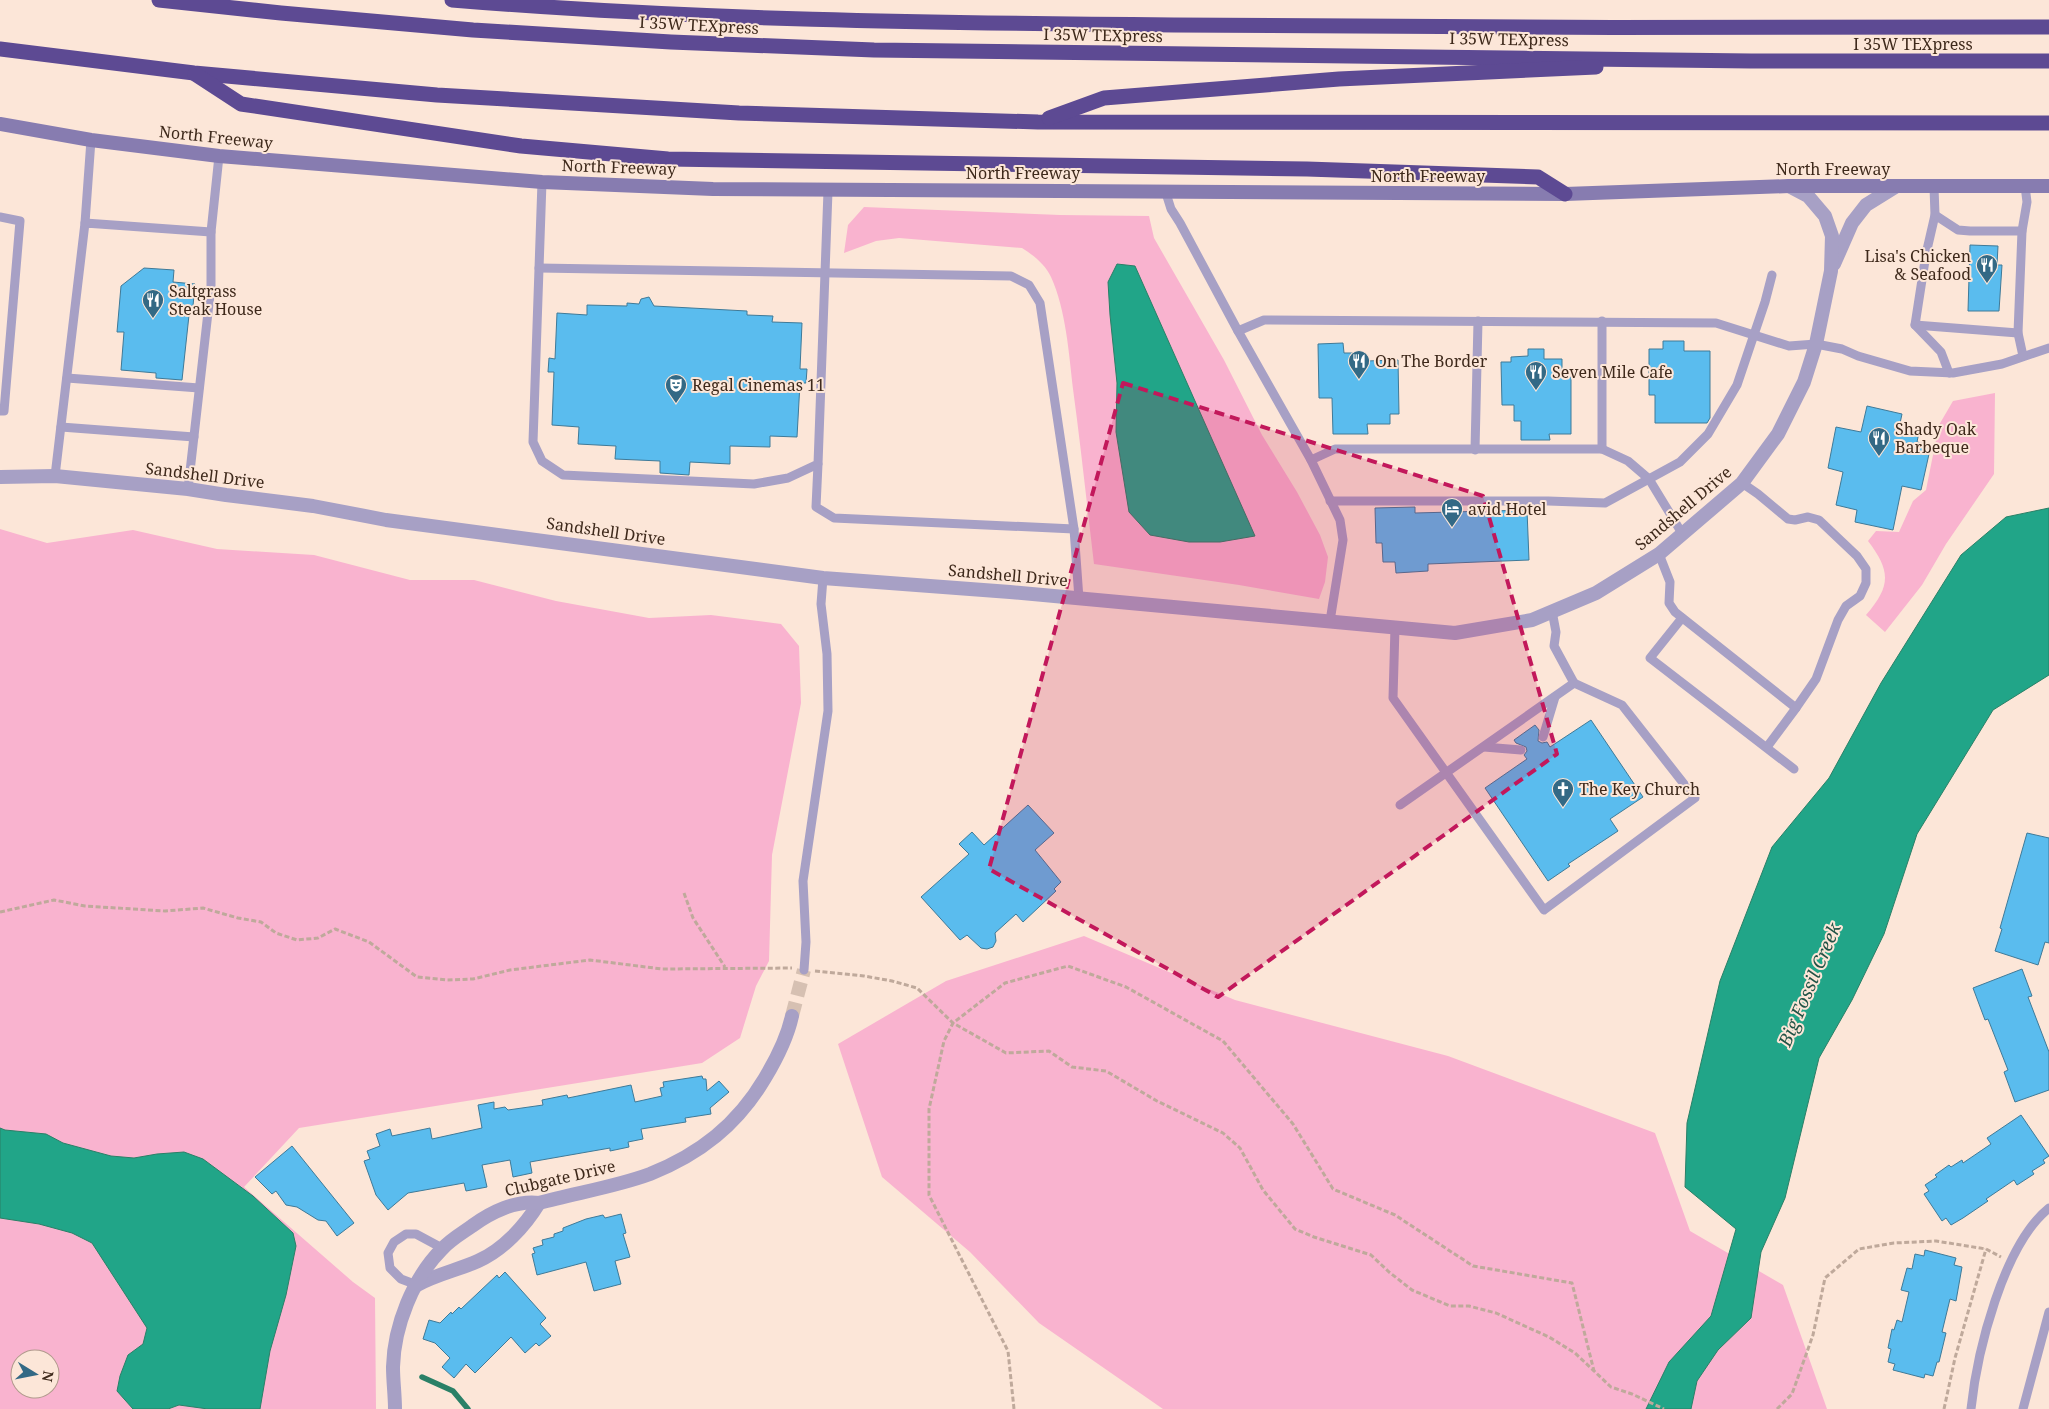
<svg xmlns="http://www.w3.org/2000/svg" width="2049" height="1409" font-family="'Noto Serif',serif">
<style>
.green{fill:#f9b3cf;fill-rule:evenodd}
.water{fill:#21a588;stroke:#2a8067}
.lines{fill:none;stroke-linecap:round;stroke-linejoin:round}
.stream{stroke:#2a8067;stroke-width:5.5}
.building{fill:#5abcee;stroke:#3f7a98}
.minor-tunnel{stroke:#d6c0b2;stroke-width:14;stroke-dasharray:14 7;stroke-linecap:butt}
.path{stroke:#bfa99b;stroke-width:3;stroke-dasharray:5 2.5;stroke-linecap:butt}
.service{stroke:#a7a0c5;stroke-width:9}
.minor{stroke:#a7a0c5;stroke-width:14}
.tertiary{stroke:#a7a0c5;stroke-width:14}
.secondary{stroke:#877cb0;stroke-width:14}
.motorway{stroke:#5d4a93;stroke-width:15}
.marked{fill:#c2185b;fill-opacity:0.2;stroke:#c2185b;stroke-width:4;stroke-dasharray:10 6;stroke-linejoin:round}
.labels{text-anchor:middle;stroke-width:4;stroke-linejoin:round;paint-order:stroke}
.street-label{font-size:16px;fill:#3e291b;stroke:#fce6d8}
.poi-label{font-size:16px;fill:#3e291b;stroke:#fce6d8;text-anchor:start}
.water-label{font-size:18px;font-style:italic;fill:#215346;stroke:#fce6d8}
</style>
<rect width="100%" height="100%" fill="#fce6d8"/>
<g class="green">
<path d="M864 207 1060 215 1149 216 1154 238 1224 360 1262 435 1297 492 1320 535 1328 557 1325 582 1319 599 1239 585 1094 564C1087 506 1081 447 1073 389 1069 354 1066 310 1051 277 1045 264 1033 255 1022 248L899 238 876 241 844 253 848 225Z"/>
<path d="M1995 393 1994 474 1946 544 1922 585 1885 632 1866 615C1891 586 1891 571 1868 541L1876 531 1899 532 1913 501 1926 490 1939 425 1953 401Z"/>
<path d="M0 529 47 543 133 530 217 549 314 555 410 580H474L556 601 649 618 711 615 781 624 799 646 801 703 772 855 769 961 756 986 740 1038 702 1063 299 1128 244 1187 353 1282 375 1298 376 1409H0ZM20 1359H50V1389H20Z"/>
<polygon points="1084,936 1235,1000 1448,1056 1655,1133 1690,1231 1783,1285 1827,1409 1163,1409 1039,1323 970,1252 882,1177 838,1044 946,981"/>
</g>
<g class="water">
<polygon points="1117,264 1135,266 1255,536 1220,542 1189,542 1150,535 1129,512 1116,432 1117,383 1110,315 1108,282"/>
<polygon points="2049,508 2049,675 1993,710 1917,834 1884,934 1852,1000 1819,1058 1785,1198 1761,1252 1751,1318 1718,1350 1697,1381 1691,1409 1646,1409 1669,1362 1711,1316 1736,1229 1685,1187 1687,1123 1720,981 1772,847 1829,778 1881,683 1961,555 2006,517"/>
<polygon points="0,1128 5,1130 46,1134 63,1143 111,1156 134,1158 157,1154 184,1152 203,1159 253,1196 293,1233 296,1246 286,1295 270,1351 260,1409 208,1409 179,1405 168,1409 133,1409 117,1391 120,1376 128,1355 143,1344 147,1328 92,1243 72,1233 39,1224 0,1218"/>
</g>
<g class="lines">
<polyline class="stream" points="422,1377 453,1391 468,1409"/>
</g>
<g class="building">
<polygon points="1970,245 1998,246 1997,265 2002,265 1999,311 1968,311"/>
<polygon points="144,268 174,270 173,282 195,284 193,306 190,306 182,380 156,378 156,373 121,370 124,332 117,332 121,286"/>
<polygon points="649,297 654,306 747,311 747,315 773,316 772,322 802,323 800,369 807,369 806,383 800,383 797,437 770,436 770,447 730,446 730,464 690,462 689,475 660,473 660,461 615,459 616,446 578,444 579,427 552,425 554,372 548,372 549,358 555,359 557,313 587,315 587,305 627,306 627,303 639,304 641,299"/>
<polygon points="1663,341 1684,341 1684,351 1710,351 1710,418 1707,423 1655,423 1655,395 1649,395 1649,349 1663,349"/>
<polygon points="1343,343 1344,353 1365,353 1366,361 1398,360 1399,414 1390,414 1390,424 1367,424 1368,434 1333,434 1332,398 1319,398 1318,344"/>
<polygon points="1528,349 1544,349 1544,359 1562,359 1562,377 1571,377 1571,434 1549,434 1550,440 1521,440 1521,421 1514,421 1514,405 1502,405 1501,362 1511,362 1511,357 1528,356"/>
<polygon points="1867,406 1902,414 1899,428 1919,432 1917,442 1931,445 1921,490 1902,486 1893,530 1855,522 1857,510 1836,505 1843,472 1828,468 1836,427 1861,432"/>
<polygon points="1415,507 1415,513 1527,510 1529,560 1428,564 1428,571 1396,573 1395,562 1383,562 1382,543 1376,543 1375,508"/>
<polygon points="1591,720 1643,797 1610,819 1618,831 1568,864 1570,866 1548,881 1485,788 1527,759 1524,755 1527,751 1526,747 1516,743 1514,740 1535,725 1539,730 1538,741 1542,743 1547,742 1550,747"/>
<polygon points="1028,805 1054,833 1035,850 1061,882 1054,889 1056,891 1023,922 1016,914 995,933 996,941 993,947 987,949 981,948 967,935 960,940 921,897 969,854 959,844 972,832 984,845"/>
<polygon points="2027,833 2049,838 2049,943 2045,942 2038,965 1995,951 2002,929 2000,928"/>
<polygon points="2022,969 2032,996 2028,997 2049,1052 2049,1090 2015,1102 2004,1072 2008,1070 1988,1019 1985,1020 1973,988"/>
<polygon points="702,1076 703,1079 706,1079 707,1091 719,1081 729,1092 710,1108 711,1114 685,1118 686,1122 641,1129 643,1139 628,1142 629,1147 610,1151 610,1148 530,1162 532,1173 513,1177 510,1160 482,1165 487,1187 466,1191 464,1183 408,1193 388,1210 376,1195 364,1161 370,1159 367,1151 380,1146 376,1134 390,1129 392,1136 430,1128 432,1139 482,1128 478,1105 494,1102 494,1109 505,1107 508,1110 543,1105 542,1100 567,1095 568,1098 631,1085 635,1102 662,1096 660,1088 664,1087 663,1082"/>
<polygon points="2021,1115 2049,1156 2043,1160 2045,1163 2032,1171 2034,1174 2017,1185 2014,1180 1986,1199 1988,1201 1963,1218 1951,1225 1946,1218 1942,1221 1924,1194 1929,1191 1925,1185 1937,1177 1935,1175 1949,1165 1951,1167 1962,1160 1963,1163 1991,1144 1987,1138"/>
<polygon points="292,1146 354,1223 337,1236 326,1221 318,1220 297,1207 286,1205 276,1191 272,1194 255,1177"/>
<polygon points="621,1214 626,1233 623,1234 630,1257 615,1261 621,1284 594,1291 586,1262 537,1275 532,1254 535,1253 533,1248 543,1245 542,1240 554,1237 554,1234 563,1231 563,1228 586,1219 603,1215 605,1218"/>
<polygon points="1925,1250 1956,1258 1954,1265 1962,1267 1956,1301 1950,1299 1942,1332 1946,1333 1939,1362 1937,1362 1933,1376 1925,1374 1924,1378 1893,1370 1895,1364 1888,1362 1891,1349 1888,1348 1892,1329 1894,1330 1897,1320 1902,1322 1909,1292 1901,1290 1907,1268 1912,1269 1915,1254 1924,1256"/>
<polygon points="505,1272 546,1318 540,1324 551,1336 539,1346 536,1343 525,1353 511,1337 475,1373 466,1364 454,1378 442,1367 450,1358 435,1343 423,1339 429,1320 440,1323 451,1312 452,1314 459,1307 461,1309 497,1275 499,1278"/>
</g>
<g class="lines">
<polyline class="minor-tunnel" points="792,1016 804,970"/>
<g class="path">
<polyline points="684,893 693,918 725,967"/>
<polyline points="0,912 54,900 85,906 165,911 203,908 238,918 261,922 276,933 297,940 318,938 335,929 369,942 417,977 447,980 473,979 510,970 590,960 662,969 792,968"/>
<polyline points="815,971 864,976 892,981 917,988 953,1023 1006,1053 1049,1051 1072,1067 1106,1071 1157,1101 1223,1133 1240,1148 1263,1190 1295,1229 1314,1237 1371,1255 1389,1272 1412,1290 1450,1306 1469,1306 1496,1313 1549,1337 1575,1353 1611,1387 1632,1394 1664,1409"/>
<polyline points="1014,1409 1008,1351 929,1195 929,1109 944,1041 953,1023 1005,983 1068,966 1126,987 1223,1041 1293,1124 1333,1189 1395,1215 1473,1266 1572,1283 1594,1371"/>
<polyline points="1777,1409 1792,1394 1813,1335 1825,1278 1859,1249 1894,1243 1936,1241 1986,1249 2001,1257"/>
<polyline points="1944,1409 1955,1358 1986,1249"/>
</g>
<g class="service">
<polyline points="542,182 533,442 542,461 563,475 754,484 788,478 818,464 828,191"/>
<polyline points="1934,187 1935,215 1926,254 1915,325 1941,352 1949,373"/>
<polyline points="1165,190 1171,209 1180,223 1238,331 1311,460 1340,520 1343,540 1330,621"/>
<polyline points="1935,215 1958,230 1970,231 2022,231"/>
<polyline points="0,217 20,221 4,411 0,411"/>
<polyline points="85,223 91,140"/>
<polyline points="539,268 1011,276 1029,285 1040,303 1074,529 1079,599"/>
<polyline points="1915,325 2018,333"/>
<polyline points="1238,331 1264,320 1716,323 1789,346 1816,344 1842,349 1858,356 1910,371 1953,373 2002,364 2049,348"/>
<polyline points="2023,356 2018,333 2022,231 2027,202 2025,186"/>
<polyline points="67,378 199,388"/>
<polyline points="61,427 194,437"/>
<polyline points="1602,449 1602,321"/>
<polyline points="1475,450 1478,321"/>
<polyline points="1311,460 1335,449 1602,449 1628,461 1649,479 1683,535"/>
<polyline points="818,464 816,507 834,518 1074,529"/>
<polyline points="55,476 85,223 211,232 219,156"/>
<polyline points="188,489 211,286 211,232"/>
<polyline points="1330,501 1548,501 1605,503 1680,462 1708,434 1737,385 1765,302 1772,275"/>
<polyline points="1659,554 1670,582 1669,603 1675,612 1796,708 1816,679 1838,620 1846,606 1860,596 1866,583 1866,569 1857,556 1819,520 1808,517 1795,520 1788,519 1758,494 1742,483"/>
<polyline points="1552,611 1556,632 1554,646 1574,683"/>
<polyline points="1682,618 1650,658 1794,769"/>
<polyline points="1395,627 1393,698 1544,910 1695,798 1622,705 1574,683 1400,805"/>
<polyline points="1543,737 1555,697"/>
<polyline points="1484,747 1521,750"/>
<polyline points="1767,747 1796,708"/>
<polyline points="804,970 806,942 803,881 828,711 827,654 821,604 823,578"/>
<polyline points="417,1285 401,1279 390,1268 388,1253 394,1242 406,1234 416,1234 442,1248"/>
<path d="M1971 1409C1977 1352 2003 1245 2049 1208"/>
<polyline points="2023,1409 2049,1312"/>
</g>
<g class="minor">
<path d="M417 1285C437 1274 458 1270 478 1261 503 1250 525 1226 539 1203"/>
<path d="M395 1409C395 1395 393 1381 393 1367 394 1326 413 1278 442 1249 450 1240 462 1233 472 1226 491 1212 516 1200 539 1203 575 1193 615 1187 650 1174 700 1154 737 1125 765 1078 777 1058 787 1039 792 1016"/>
</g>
<g class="tertiary">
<polyline points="1834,264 1852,223 1866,205 1895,187"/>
<polyline points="0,477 55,476 188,489 226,495 313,506 386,520 823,578 1010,592 1455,633 1532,620 1596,593 1659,554 1742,483 1778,434 1804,382 1816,344 1831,271 1832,236 1825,216 1808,196 1789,186"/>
</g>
<polyline class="secondary" points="0,124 91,140 219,156 542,182 713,189 1565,194 1789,186 2049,186"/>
<g class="motorway">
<polyline points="159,0 281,13 473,30 671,42 874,50 1751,61 2049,61"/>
<path d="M452 0C692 20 933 23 1174 25 1466 28 1757 28 2049 27"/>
<polyline points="0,49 194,73 437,95 739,113 1038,122 2049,123"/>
<polyline points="195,74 241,104 521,146 668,159 1307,169 1538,177 1565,194"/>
<polyline points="1049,118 1104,98 1339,79 1596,67"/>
</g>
</g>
<path class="marked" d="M1123 383 1483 496 1557 754 1218 997 989 869Z"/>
<defs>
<g id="restaurant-pin" transform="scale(1.125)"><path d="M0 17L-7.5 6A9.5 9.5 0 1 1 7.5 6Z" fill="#336985" stroke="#fce6d8"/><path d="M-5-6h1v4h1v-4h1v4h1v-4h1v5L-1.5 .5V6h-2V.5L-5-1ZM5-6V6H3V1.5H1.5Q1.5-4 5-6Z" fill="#fff"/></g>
<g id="theatre-pin" transform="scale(1.125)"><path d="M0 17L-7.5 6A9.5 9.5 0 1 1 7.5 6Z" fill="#336985" stroke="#fce6d8"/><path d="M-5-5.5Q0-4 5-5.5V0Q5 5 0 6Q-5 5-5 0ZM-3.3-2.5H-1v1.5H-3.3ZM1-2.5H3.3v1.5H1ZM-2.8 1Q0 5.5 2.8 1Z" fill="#fff"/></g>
<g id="hotel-pin" transform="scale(1.125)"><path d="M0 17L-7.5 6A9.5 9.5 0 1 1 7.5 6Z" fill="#336985" stroke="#fce6d8"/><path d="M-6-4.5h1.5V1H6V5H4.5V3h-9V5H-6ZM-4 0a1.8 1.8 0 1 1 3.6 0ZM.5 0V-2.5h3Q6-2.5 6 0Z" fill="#fff"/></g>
<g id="church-pin" transform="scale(1.125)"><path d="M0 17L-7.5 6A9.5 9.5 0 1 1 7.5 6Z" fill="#336985" stroke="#fce6d8"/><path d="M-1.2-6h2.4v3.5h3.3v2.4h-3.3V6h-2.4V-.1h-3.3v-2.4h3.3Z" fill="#fff"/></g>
</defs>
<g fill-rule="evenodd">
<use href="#restaurant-pin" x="1987" y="265"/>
<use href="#restaurant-pin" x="153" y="300"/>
<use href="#restaurant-pin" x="1359" y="361"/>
<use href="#restaurant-pin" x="1536" y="372"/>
<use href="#theatre-pin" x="676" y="385"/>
<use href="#restaurant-pin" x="1879" y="438"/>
<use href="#hotel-pin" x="1452" y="509"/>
<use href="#church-pin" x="1563" y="789"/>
</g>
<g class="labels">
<g class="street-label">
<text transform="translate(699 25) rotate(3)" y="6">I 35W TEXpress</text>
<text transform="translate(1103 35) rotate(1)" y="6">I 35W TEXpress</text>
<text transform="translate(1509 39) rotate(1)" y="6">I 35W TEXpress</text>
<text x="1913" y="50">I 35W TEXpress</text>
<text transform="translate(216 137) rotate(6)" y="6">North Freeway</text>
<text transform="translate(619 167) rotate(2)" y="6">North Freeway</text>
<text x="1833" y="175">North Freeway</text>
<text x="1023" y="179">North Freeway</text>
<text x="1428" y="182">North Freeway</text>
<text transform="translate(205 475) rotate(7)" y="6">Sandshell Drive</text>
<text transform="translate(1683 508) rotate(-40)" y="6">Sandshell Drive</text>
<text transform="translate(606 531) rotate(8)" y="6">Sandshell Drive</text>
<text transform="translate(1008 575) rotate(5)" y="6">Sandshell Drive</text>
<text transform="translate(560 1178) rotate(-13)" y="6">Clubgate Drive</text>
</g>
<g class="poi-label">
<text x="1971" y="262" text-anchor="end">Lisa's Chicken<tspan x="1971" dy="18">&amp; Seafood</tspan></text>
<text x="169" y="297">Saltgrass<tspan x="169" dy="18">Steak House</tspan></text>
<text x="1375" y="367">On The Border</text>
<text x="1552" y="378">Seven Mile Cafe</text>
<text x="692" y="391">Regal Cinemas 11</text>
<text x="1895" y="435">Shady Oak<tspan x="1895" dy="18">Barbeque</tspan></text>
<text x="1468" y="515">avid Hotel</text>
<text x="1579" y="795">The Key Church</text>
</g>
<g class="water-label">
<text transform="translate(1810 985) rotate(-67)" y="6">Big Fossil Creek</text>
</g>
</g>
<g transform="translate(35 1374) rotate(100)"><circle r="24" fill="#fce6d8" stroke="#b09a8c"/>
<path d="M0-4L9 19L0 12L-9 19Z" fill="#336985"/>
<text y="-8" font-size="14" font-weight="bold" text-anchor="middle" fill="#3e291b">N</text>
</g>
</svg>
